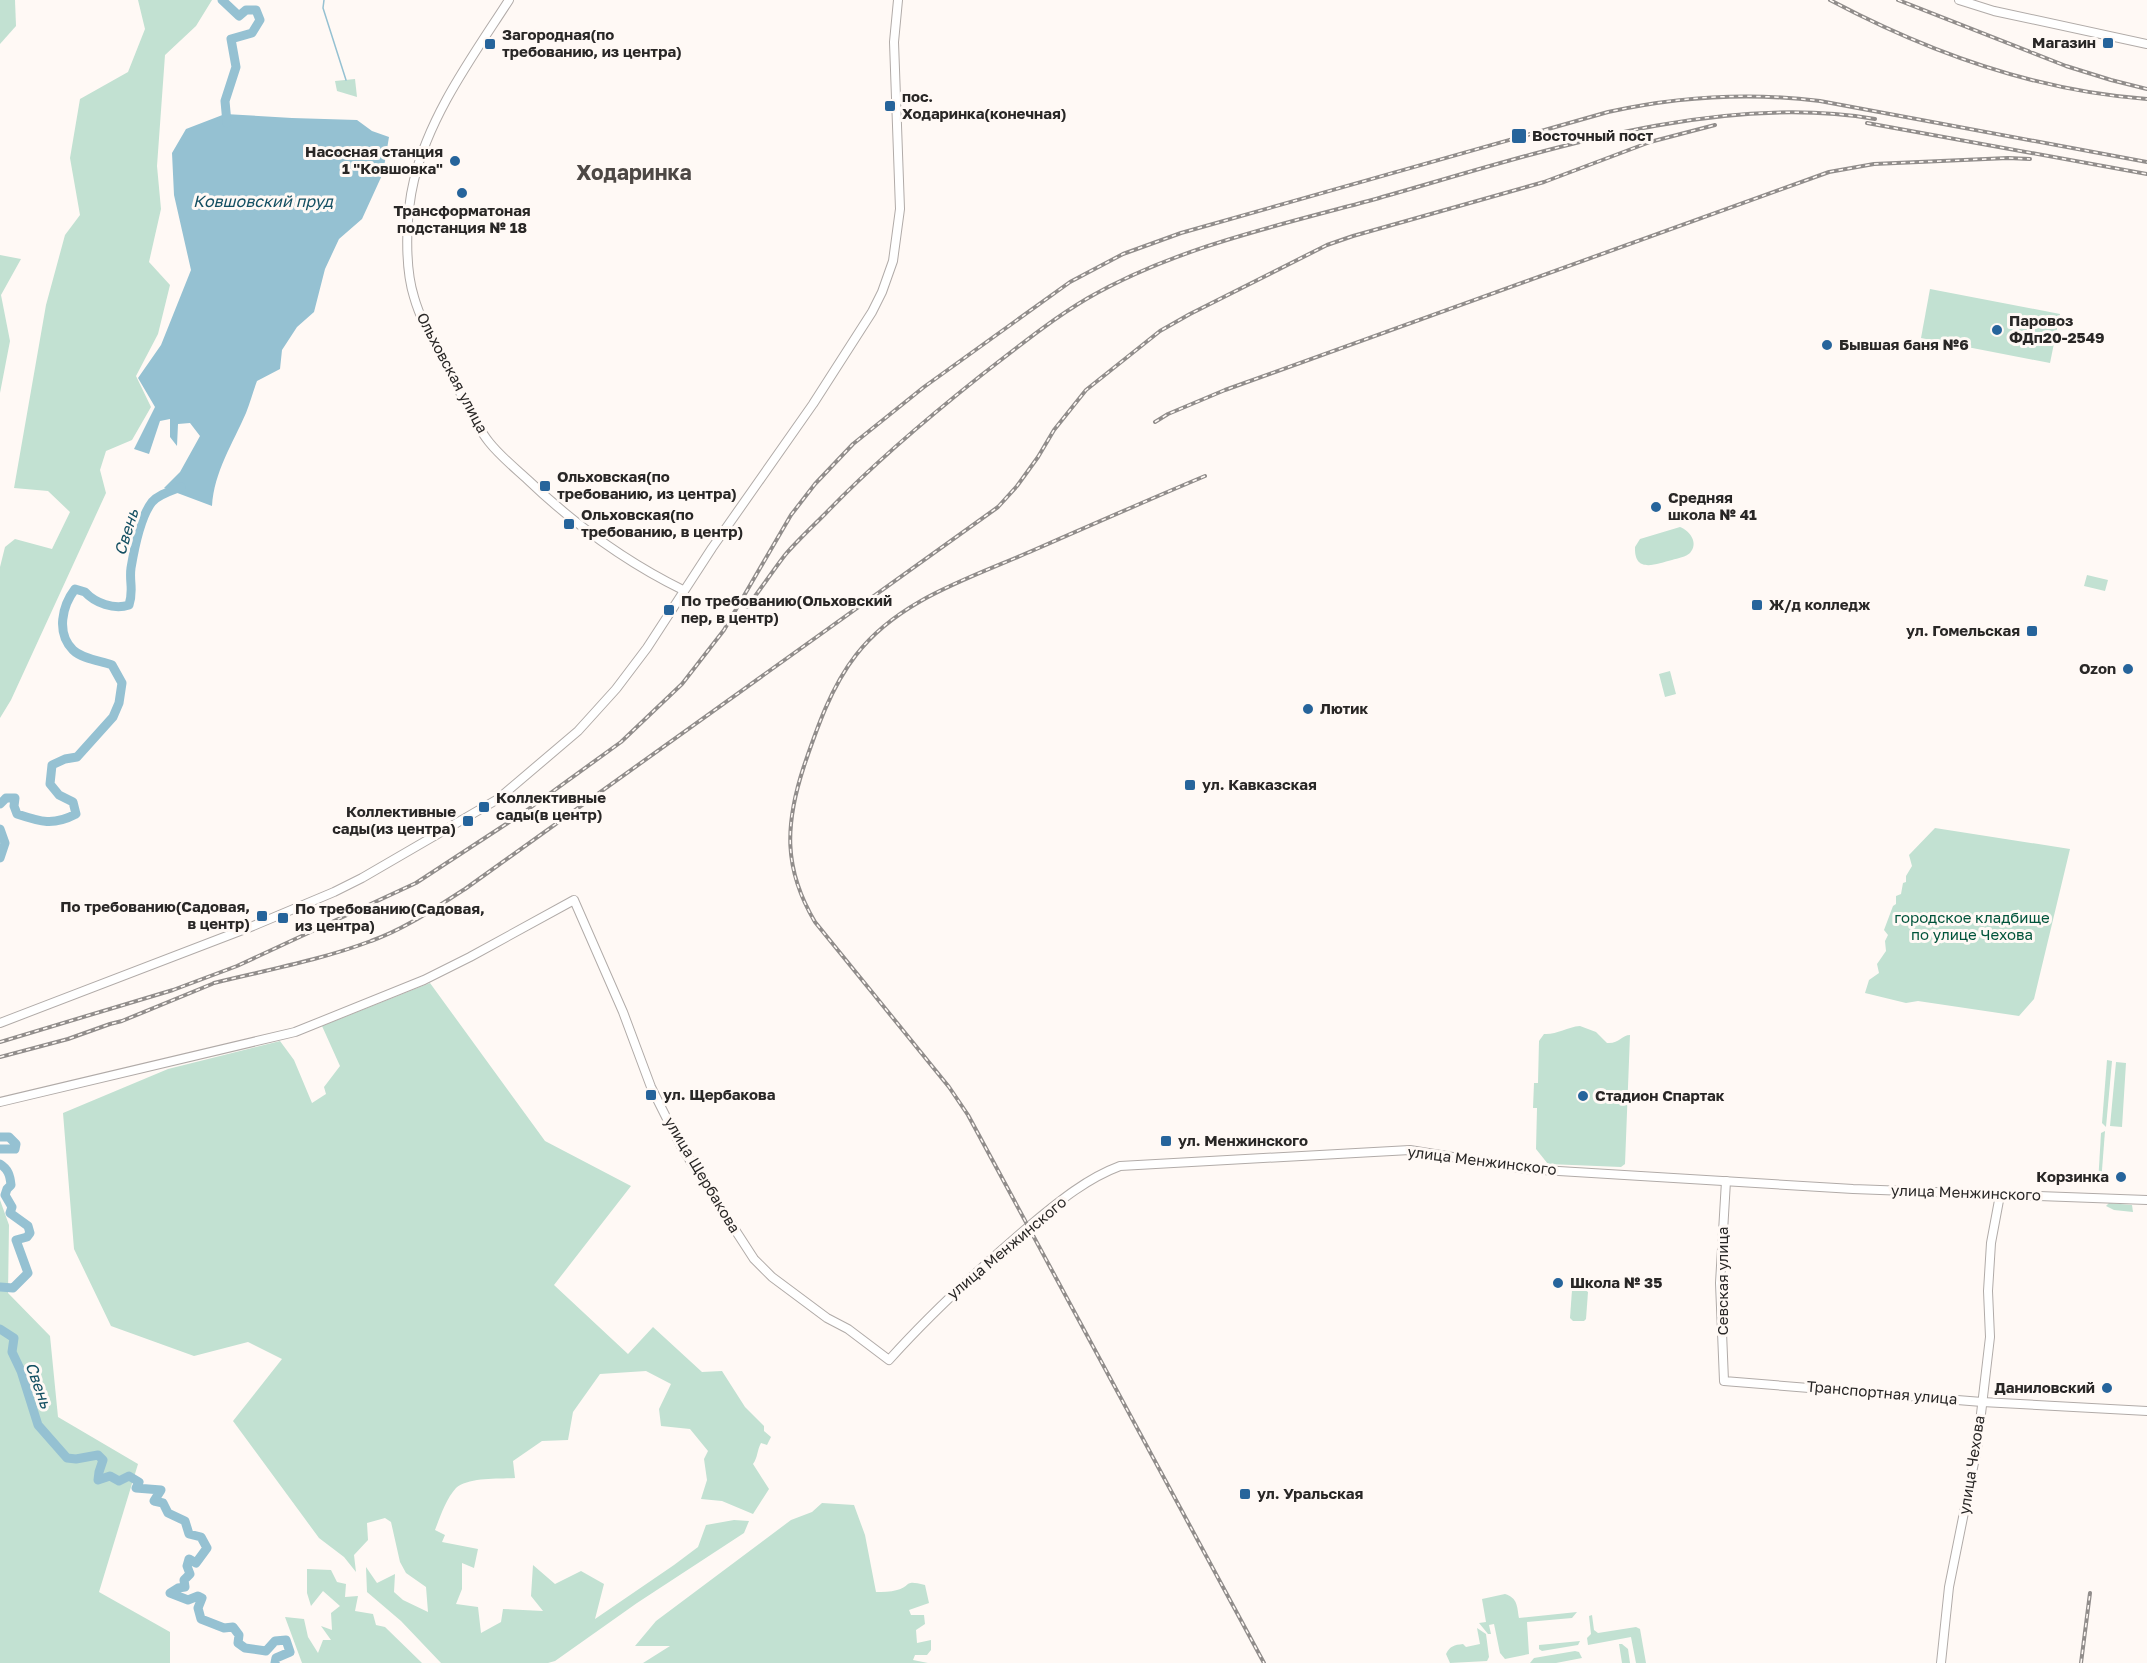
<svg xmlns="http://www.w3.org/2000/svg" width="2147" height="1663" font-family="'Golos Text',sans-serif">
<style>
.green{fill:#c2e1d2}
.water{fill:#95c1d2}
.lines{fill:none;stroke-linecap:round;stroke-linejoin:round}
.stream{stroke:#95c1d2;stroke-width:1.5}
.river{stroke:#95c1d2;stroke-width:9}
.secondary-casing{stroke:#b1aba8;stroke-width:10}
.secondary{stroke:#fff;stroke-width:8}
.rail-casing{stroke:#918d8b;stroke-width:4}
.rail{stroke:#fff9f5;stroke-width:1.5;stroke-dasharray:4.5;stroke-linecap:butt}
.poi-dot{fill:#26649b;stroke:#fff9f5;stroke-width:2}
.labels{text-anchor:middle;stroke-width:6;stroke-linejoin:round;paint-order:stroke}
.poi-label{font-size:15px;font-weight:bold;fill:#292726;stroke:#fff9f5;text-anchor:start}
.street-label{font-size:15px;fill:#292726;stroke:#fff9f5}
.park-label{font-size:15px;fill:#00533a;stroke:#fff9f5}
.water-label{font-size:16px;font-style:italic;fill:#134f62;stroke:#fff9f5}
.district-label{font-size:21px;font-weight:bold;fill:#4d4845;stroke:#fff9f5}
</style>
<rect width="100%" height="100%" fill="#fff9f5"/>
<g class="green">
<polygon points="0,0 15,0 16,26 0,44"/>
<polygon points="138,0 212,0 196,26 165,55 157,166 161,209 149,262 170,285 158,334 136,376 151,407 132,440 106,451 100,470 106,493 11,700 0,718 0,567 5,547 15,539 52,549 70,512 48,491 14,488 46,305 65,235 80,215 70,158 80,99 128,72 145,29"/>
<polygon points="355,79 357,97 337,91 335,81"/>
<polygon points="0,255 21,259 1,295 10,341 0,393"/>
<polygon points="1930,289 2060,314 2050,363 1921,338"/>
<path d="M1680 527C1690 531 1699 543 1690 553 1686 557 1678 558 1672 560 1656 564 1634 574 1635 547L1640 539Z"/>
<polygon points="2087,575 2108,580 2105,591 2084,586"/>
<polygon points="1670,671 1676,694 1665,697 1659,674"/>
<polygon points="1935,828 2070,849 2034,999 2019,1016 1918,1001 1906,1003 1865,993 1869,980 1879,973 1877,964 1886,951 1885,941 1888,935 1884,930 1893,906 1896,904 1896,896 1901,894 1903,883 1906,882 1906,876 1912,866 1909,855"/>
<path d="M430 983 545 1141 631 1186 554 1285 628 1354 653 1327 702 1372 722 1371 745 1407 764 1426V1431L771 1437 767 1445 761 1443C757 1450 758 1457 753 1464L769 1489 753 1514 722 1501 701 1499 707 1480 704 1459 708 1451 690 1429 661 1426 659 1409 671 1384 646 1371 600 1374 573 1412 568 1440 542 1441 513 1461 515 1478C499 1479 468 1477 456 1488 446 1499 440 1517 435 1530L445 1535 442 1542 478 1549 474 1568 462 1563V1589L456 1604 478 1607 481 1633 501 1622 503 1609 543 1611 531 1596 533 1565 555 1584 581 1571 604 1584 595 1619 674 1565 698 1547 706 1525 734 1520 749 1521 744 1533 637 1603 555 1661 548 1663H441L401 1621 367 1592 366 1567 377 1583 395 1574 394 1592 403 1600 428 1612 426 1587 406 1573 400 1562 391 1522 385 1518 367 1523 368 1540 354 1555 356 1572 344 1557 319 1538 233 1421 282 1359 248 1342 194 1356 111 1326 74 1249 63 1113 168 1069 280 1041 294 1060 312 1103 326 1094 324 1087 340 1066 322 1026Z"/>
<path d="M1580 1026 1596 1032 1607 1043C1619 1044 1622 1035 1630 1035L1625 1164 1621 1167 1548 1164 1536 1149 1537 1108H1533L1534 1083H1538L1539 1041 1544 1034C1556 1035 1567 1027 1580 1026Z"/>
<polygon points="2107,1060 2112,1061 2106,1127 2102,1123"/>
<polygon points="2116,1062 2126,1063 2122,1127 2110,1126"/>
<polygon points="2105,1131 2101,1183 2098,1184 2101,1133"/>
<polygon points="0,1200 9,1225 8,1293 50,1336 58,1417 138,1464 99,1592 170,1632 170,1663 0,1663"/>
<polygon points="2109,1203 2132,1205 2133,1212 2114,1210 2106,1206"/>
<polygon points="1572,1290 1585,1290 1588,1292 1586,1319 1584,1321 1573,1321 1570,1318"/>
<path d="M822 1503 854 1505 865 1535 876 1592C883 1592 890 1592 897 1590 912 1586 903 1579 925 1585L929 1603 909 1610 911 1615H924L925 1624 916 1630 917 1643 931 1640V1650L927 1655H915L913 1660 928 1663H643L670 1646H635L656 1621 791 1520 812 1512Z"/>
<polygon points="307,1569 331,1570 337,1582 346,1584 345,1597 358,1596 355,1611 373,1614 376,1625 385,1627 422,1663 302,1663 285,1617 304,1619 308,1637 318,1653 323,1640 331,1640 321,1626 332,1630 331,1613 340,1606 323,1591 311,1606 307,1593"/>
<path d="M1505 1594C1518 1598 1517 1607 1519 1618L1577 1612 1572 1618 1527 1622 1529 1654 1505 1659 1500 1653 1494 1624 1489 1625 1491 1634H1488L1479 1623 1486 1622 1482 1599Z"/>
<polygon points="1592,1615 1594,1630 1598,1633 1636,1627 1640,1629 1646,1663 1636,1663 1631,1637 1588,1645 1587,1638 1591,1634 1589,1616"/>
<path d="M1477 1628 1486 1634 1489 1657 1487 1661 1450 1663 1446 1654C1450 1646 1454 1645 1463 1644L1466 1647 1480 1644Z"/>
<polygon points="1580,1641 1578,1645 1542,1651 1539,1649 1539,1645"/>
<polygon points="1619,1644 1622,1644 1628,1649 1630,1663 1622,1663"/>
<polygon points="1575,1651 1579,1652 1582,1658 1556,1663 1530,1663 1534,1658"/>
</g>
<path class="water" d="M225 114 292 118 357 120 372 131 389 137 383 173 362 219 339 239 325 269 314 312 297 327 282 350 280 369 257 381C253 392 250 403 246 413 233 443 214 472 212 506L164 488 180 472 200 436 190 423 178 424 177 446 170 437V419L160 421 149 454 134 449 155 407 138 378 161 345 191 270 174 195 172 153 186 129Z"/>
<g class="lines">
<polyline class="stream" points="324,0 323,8 346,80"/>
<g class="river">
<polyline points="222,0 239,16 246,10 256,10 260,20 252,33 231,39 236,67 225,101 227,123"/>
<path d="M0 804 6 798H15L14 806 17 814C41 822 53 826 76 814L73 802 59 795 50 784 52 765 65 759 77 757 113 717 119 703 122 683 112 665C101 661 82 659 73 650 56 633 62 606 75 589L85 592C95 603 114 610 129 605 134 590 129 582 131 568 134 550 141 516 152 502 159 494 171 491 181 487"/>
<polyline points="0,829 5,843 0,858"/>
<polyline points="0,1137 9,1137 16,1144 15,1149 0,1149"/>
<path d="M0 1164C8 1169 10 1175 11 1185L7 1189 5 1195 12 1207 10 1213 28 1226 30 1233 27 1237 16 1240 28 1273 13 1288 0 1287"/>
<polyline points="0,1329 14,1338 12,1352 21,1371 38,1425 67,1458 76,1459 98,1455 103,1460 99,1472 98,1480 110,1476 119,1481 129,1476 139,1482 136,1488 161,1490 154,1501 163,1503 168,1513 185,1521 189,1534 201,1537 207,1548 196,1563 189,1559 187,1566 190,1574 184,1580 185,1587 178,1588 170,1593 188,1600 198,1596 202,1598 198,1608 201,1619 224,1628 233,1627 239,1635 238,1643 245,1648 266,1651 275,1641 286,1640 290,1652 276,1658 275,1663"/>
</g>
<g class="secondary-casing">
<g id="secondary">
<path d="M509 0C473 56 430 114 414 180 406 213 404 265 414 297 421 322 435 344 447 367 461 392 471 419 489 442 500 456 515 468 528 480 574 524 626 562 683 590"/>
<polyline points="1959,0 1994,11 2147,44"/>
<polyline points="0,1023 253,926 334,892 362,878 498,799 578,731 616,689 647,648 712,548 813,404 872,312 882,292 893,261 900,209 894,42 898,0"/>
<path d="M0 1102 295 1032 424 980 470 957 574 900 623 1012 651 1087 666 1117 682 1148 754 1259 772 1277 827 1318 848 1329 889 1360C932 1312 979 1269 1028 1227 1056 1204 1085 1179 1120 1166L1410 1150 1526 1169 1853 1189 2147 1200"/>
<polyline points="1726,1181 1720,1283 1724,1381 1982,1402 2147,1411"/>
<polyline points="1941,1663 1949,1587 1977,1448 1990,1337 1988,1291 1991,1243 2000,1195"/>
</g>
</g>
<use href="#secondary" class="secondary"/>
<g class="rail-casing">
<g id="rail">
<path d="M1830 0C1928 52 2036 91 2147 99"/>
<polyline points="1898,0 2066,66 2111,80 2147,89"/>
<polyline points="1867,123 2147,174"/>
<polyline points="1155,422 1168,414 1225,390 1829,172 1874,164 2008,158 2030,159"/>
<path d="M1205 476C1148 500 1091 525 1034 550 971 578 899 599 856 655 831 687 817 728 804 766 785 824 783 868 815 922L949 1087 968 1115 1264 1663"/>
<path d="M747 607C760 590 772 572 785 555 797 541 812 527 825 514 873 464 925 420 979 377 1014 350 1049 321 1088 298 1175 248 1276 226 1372 200 1529 156 1712 91 1875 119"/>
<path d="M214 983C267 970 321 960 371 941 405 929 435 908 465 889L998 507 1017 486 1038 457 1054 430 1086 390 1160 331 1190 314 1327 245 1353 236 1544 182 1650 142 1715 125"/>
<path d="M0 1042 173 990 237 966 416 883 523 813 621 742 682 684 724 630 791 515 815 484 853 444 924 387 1070 282 1123 254 1181 233 1608 112C1680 96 1747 92 1820 101L2147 162"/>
<polyline points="0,1057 68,1039 110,1024 122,1021 212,984"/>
<polyline points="2081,1663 2090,1593"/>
</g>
</g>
<use href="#rail" class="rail"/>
</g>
<g class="poi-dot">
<rect x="2102" y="37" width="12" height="12" rx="3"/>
<rect x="484" y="38" width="12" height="12" rx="3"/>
<rect x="884" y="100" width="12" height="12" rx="3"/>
<rect x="1511" y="128" width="16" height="16" rx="3"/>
<circle cx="455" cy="161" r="6"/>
<circle cx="462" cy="193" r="6"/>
<circle cx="1997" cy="330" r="6"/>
<circle cx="1827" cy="345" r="6"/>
<rect x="539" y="480" width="12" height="12" rx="3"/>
<circle cx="1656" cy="507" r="6"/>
<rect x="563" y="518" width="12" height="12" rx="3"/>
<rect x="1751" y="599" width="12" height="12" rx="3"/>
<rect x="663" y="604" width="12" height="12" rx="3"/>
<rect x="2026" y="625" width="12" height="12" rx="3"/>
<circle cx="2128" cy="669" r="6"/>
<circle cx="1308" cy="709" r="6"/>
<rect x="1184" y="779" width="12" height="12" rx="3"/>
<rect x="478" y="801" width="12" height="12" rx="3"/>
<rect x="462" y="815" width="12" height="12" rx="3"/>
<rect x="256" y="910" width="12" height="12" rx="3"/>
<rect x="277" y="912" width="12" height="12" rx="3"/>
<rect x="645" y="1089" width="12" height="12" rx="3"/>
<circle cx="1583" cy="1096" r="6"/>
<rect x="1160" y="1135" width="12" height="12" rx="3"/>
<circle cx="2121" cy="1177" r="6"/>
<circle cx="1558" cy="1283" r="6"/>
<circle cx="2107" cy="1388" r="6"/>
<rect x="1239" y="1488" width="12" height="12" rx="3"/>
</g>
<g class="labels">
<g class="poi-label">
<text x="502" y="40">Загородная(по<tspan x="502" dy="17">требованию, из центра)</tspan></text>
<text x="2096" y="48" text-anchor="end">Магазин</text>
<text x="902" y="102">пос.<tspan x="902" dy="17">Ходаринка(конечная)</tspan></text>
<text x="1532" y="141">Восточный пост</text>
<text x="443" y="157" text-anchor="end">Насосная станция<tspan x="443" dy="17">1 "Ковшовка"</tspan></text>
<text x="462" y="216" text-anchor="middle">Трансформатоная<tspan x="462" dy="17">подстанция № 18</tspan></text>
<text x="2009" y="326">Паровоз<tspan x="2009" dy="17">ФДп20-2549</tspan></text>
<text x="1839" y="350">Бывшая баня №6</text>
<text x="557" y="482">Ольховская(по<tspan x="557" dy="17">требованию, из центра)</tspan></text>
<text x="1668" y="503">Средняя<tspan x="1668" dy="17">школа № 41</tspan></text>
<text x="581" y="520">Ольховская(по<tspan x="581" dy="17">требованию, в центр)</tspan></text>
<text x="681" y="606">По требованию(Ольховский<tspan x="681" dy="17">пер, в центр)</tspan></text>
<text x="1769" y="610">Ж/д колледж</text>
<text x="2020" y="636" text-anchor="end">ул. Гомельская</text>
<text x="2116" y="674" text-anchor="end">Ozon</text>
<text x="1320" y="714">Лютик</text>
<text x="1202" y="790">ул. Кавказская</text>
<text x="496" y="803">Коллективные<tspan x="496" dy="17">сады(в центр)</tspan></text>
<text x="456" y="817" text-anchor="end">Коллективные<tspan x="456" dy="17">сады(из центра)</tspan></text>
<text x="250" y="912" text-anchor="end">По требованию(Садовая,<tspan x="250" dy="17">в центр)</tspan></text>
<text x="295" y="914">По требованию(Садовая,<tspan x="295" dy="17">из центра)</tspan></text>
<text x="663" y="1100">ул. Щербакова</text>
<text x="1595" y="1101">Стадион Спартак</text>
<text x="1178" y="1146">ул. Менжинского</text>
<text x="2109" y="1182" text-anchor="end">Корзинка</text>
<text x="1570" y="1288">Школа № 35</text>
<text x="2095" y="1393" text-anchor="end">Даниловский</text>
<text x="1257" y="1499">ул. Уральская</text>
</g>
<g class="street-label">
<text transform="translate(452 373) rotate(62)" y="5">Ольховская улица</text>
<text transform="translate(1482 1161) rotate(7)" y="5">улица Менжинского</text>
<text transform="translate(702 1175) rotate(59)" y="5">улица Щербакова</text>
<text transform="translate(1966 1193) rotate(2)" y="5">улица Менжинского</text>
<text transform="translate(1007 1248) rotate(-40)" y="5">улица Менжинского</text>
<text transform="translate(1723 1281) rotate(-90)" y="5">Севская улица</text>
<text transform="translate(1882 1393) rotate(5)" y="5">Транспортная улица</text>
<text transform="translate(1972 1465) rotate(-81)" y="5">улица Чехова</text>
</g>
<g class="park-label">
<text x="1972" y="923">городское кладбище<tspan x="1972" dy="17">по улице Чехова</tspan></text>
</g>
<g class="water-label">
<text x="263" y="207">Ковшовский пруд</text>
<text transform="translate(126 532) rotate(-73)" y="6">Свень</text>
<text transform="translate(39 1385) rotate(70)" y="6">Свень</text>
</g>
<g class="district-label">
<text x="634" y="180">Ходаринка</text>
</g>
</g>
</svg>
